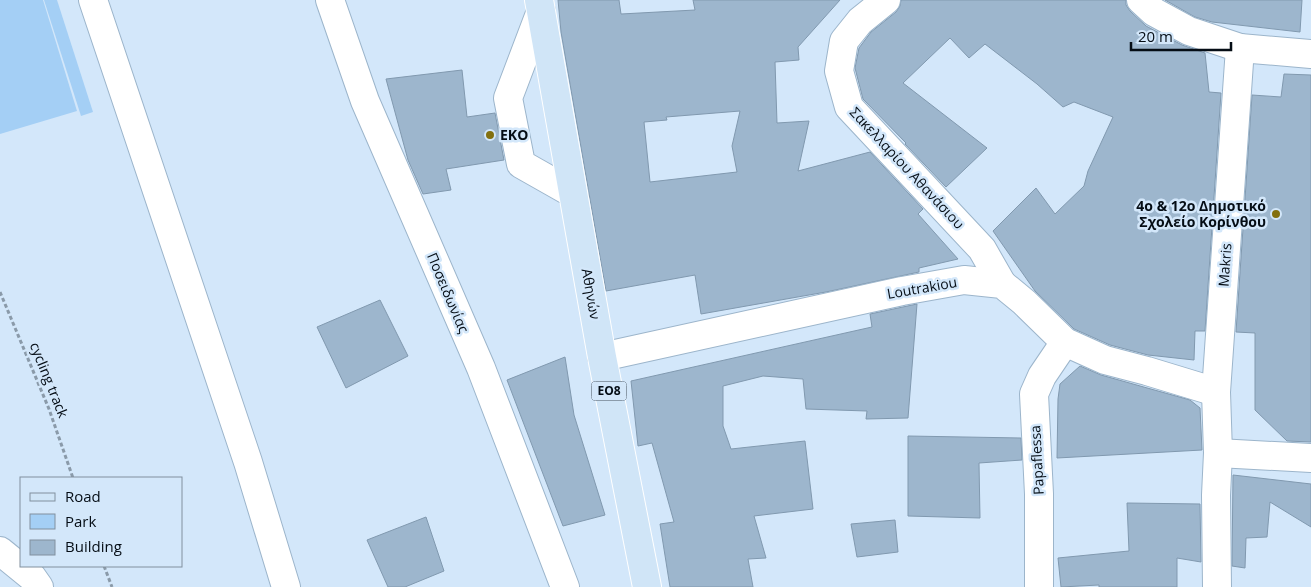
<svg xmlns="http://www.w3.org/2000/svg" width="1311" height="587" font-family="'Open Sans',sans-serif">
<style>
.green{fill:#a4cff5}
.building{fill:#9db6cd;stroke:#8199af;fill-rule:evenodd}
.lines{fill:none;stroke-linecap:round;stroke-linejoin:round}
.minor-casing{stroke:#9cb5cb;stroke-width:30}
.major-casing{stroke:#fff;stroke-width:30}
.path{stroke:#8a9aa9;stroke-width:3;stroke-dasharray:4 2.5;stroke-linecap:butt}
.minor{stroke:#fff;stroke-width:28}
.major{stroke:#d0e5f7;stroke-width:28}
.poi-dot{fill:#83700f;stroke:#d3e7fa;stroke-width:2}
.labels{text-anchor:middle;stroke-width:5;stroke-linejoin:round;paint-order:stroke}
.shield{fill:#d3e7fa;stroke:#434e5a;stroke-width:1}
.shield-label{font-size:12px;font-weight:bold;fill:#050d15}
.poi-label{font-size:14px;font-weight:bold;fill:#050d15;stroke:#d3e7fa;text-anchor:start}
.street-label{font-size:14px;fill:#050d15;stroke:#d3e7fa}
</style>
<rect width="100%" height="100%" fill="#d3e7fa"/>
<g class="green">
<polygon points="0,0 43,0 77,111 0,134"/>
<polygon points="44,0 57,0 93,112 81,116"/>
</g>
<g class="building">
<path d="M558 0H619L621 14 695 10 693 0H840L798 47 799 60 775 62 777 123 809 121 798 171 870 152 923 209 918 214 958 259 919 268V272L826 292 701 314 695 275 606 291 561 32ZM740 111 732 146 737 172 650 182 644 122 667 120 666 117Z"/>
<polygon points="901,0 1126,0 1126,5 1130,11 1146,26 1182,45 1205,53 1209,92 1221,93 1205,331 1195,331 1194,360 1148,355 1110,345 1074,329 1035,291 993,231 1036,188 1055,214 1084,186 1088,171 1113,117 1074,102 1063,107 1037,84 985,44 969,58 950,38 903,83 987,148 946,187 905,144 906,143 863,99 855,68 859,48 871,32 896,12 900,6"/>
<polygon points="1165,0 1302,0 1300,32 1212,22 1195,17"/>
<polygon points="462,70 467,117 495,113 504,160 446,169 451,190 423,194 408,160 386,79"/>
<polygon points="1284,74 1311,75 1311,442 1287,441 1255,410 1255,333 1236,332 1252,95 1281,97"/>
<polygon points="380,300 408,356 346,388 317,327"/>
<polygon points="917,304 908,418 866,419 867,411 806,409 803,379 763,376 723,386 723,426 731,449 805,441 813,509 754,516 766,558 748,559 753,587 670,587 660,524 674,522 652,443 638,446 631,381 872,327 870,314"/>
<polygon points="565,357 574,415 605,515 563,526 507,380"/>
<polygon points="1080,366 1101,375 1190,400 1200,408 1202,450 1057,458 1058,399 1060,384"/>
<polygon points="908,436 1021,438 1022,460 979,463 980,518 908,516"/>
<polygon points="1233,475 1311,484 1311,527 1270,502 1267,537 1246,538 1245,568 1232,566"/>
<polygon points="1127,503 1200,504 1201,562 1177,558 1177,587 1099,587 1099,585 1061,587 1058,558 1129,551"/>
<polygon points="426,517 444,571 405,587 388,587 367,540"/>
<polygon points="895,520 898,552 857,557 851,524"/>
</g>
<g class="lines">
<g class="minor-casing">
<g id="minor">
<polyline points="93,0 248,462 286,587"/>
<polyline points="330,0 365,101 481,368 565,587"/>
<polyline points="886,0 860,21 844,41 839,71 849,107 982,249 1002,284"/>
<polyline points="1141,0 1154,12 1189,31 1240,48 1311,54"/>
<polyline points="541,11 508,98 521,164 574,194"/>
<polyline points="602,357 902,291 964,280 1002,284 1024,302 1065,342 1105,360 1147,371 1216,392"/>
<polyline points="1218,453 1311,458"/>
<polyline points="0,551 32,577 39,587"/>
<polyline points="1039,587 1039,494 1034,394 1042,376 1065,342"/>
<polyline points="1217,587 1216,495 1218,453 1216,392 1240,48"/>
</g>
</g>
<g class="major-casing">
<polyline id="major" points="539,0 602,357 647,587"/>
</g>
<g class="path">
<polyline points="0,292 49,409 73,478"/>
<polyline points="104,566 112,587"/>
</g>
<use href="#minor" class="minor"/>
<use href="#major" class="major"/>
</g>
<g class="poi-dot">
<circle cx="490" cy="135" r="5"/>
<circle cx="1276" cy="214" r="5"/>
</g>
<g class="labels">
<rect class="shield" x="591.5" y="381.5" width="35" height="19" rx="4"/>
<g class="shield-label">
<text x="609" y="395">ΕΟ8</text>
</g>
<g class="poi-label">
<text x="500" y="140">EKO</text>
<text x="1266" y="211" text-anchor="end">4ο &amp; 12ο Δημοτικό<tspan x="1266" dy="16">Σχολείο Κορίνθου</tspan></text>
</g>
<g class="street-label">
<text transform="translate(907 168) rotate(47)" y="5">Σακελλαρίου Αθανάσιου</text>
<text transform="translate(1225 265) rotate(-86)" y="5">Makris</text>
<text transform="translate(922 288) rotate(-10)" y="5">Loutrakiou</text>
<text transform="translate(448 293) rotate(67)" y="5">Ποσειδωνίας</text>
<text transform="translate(591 294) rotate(80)" y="5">Αθηνών</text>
<text transform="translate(49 380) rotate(68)" y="5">сycling track</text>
<text transform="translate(1037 460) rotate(-93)" y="5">Papaflessa</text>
</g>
</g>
<rect x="20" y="477" width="162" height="90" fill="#d3e7fa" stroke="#81909e"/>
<rect x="30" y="493" width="25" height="8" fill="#d0e5f7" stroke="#81909e"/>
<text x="65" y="502" font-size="15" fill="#050d15">Road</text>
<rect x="30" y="514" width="25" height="15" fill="#a4cff5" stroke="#81909e"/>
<text x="65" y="527" font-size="15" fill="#050d15">Park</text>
<rect x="30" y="540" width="25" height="15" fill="#9db6cd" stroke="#81909e"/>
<text x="65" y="552" font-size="15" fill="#050d15">Building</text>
<path d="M1131 42v8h100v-8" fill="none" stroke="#050d15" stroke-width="2.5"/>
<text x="1138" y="42" font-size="15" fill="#050d15" stroke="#d3e7fa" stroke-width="4" paint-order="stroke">20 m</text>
</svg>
